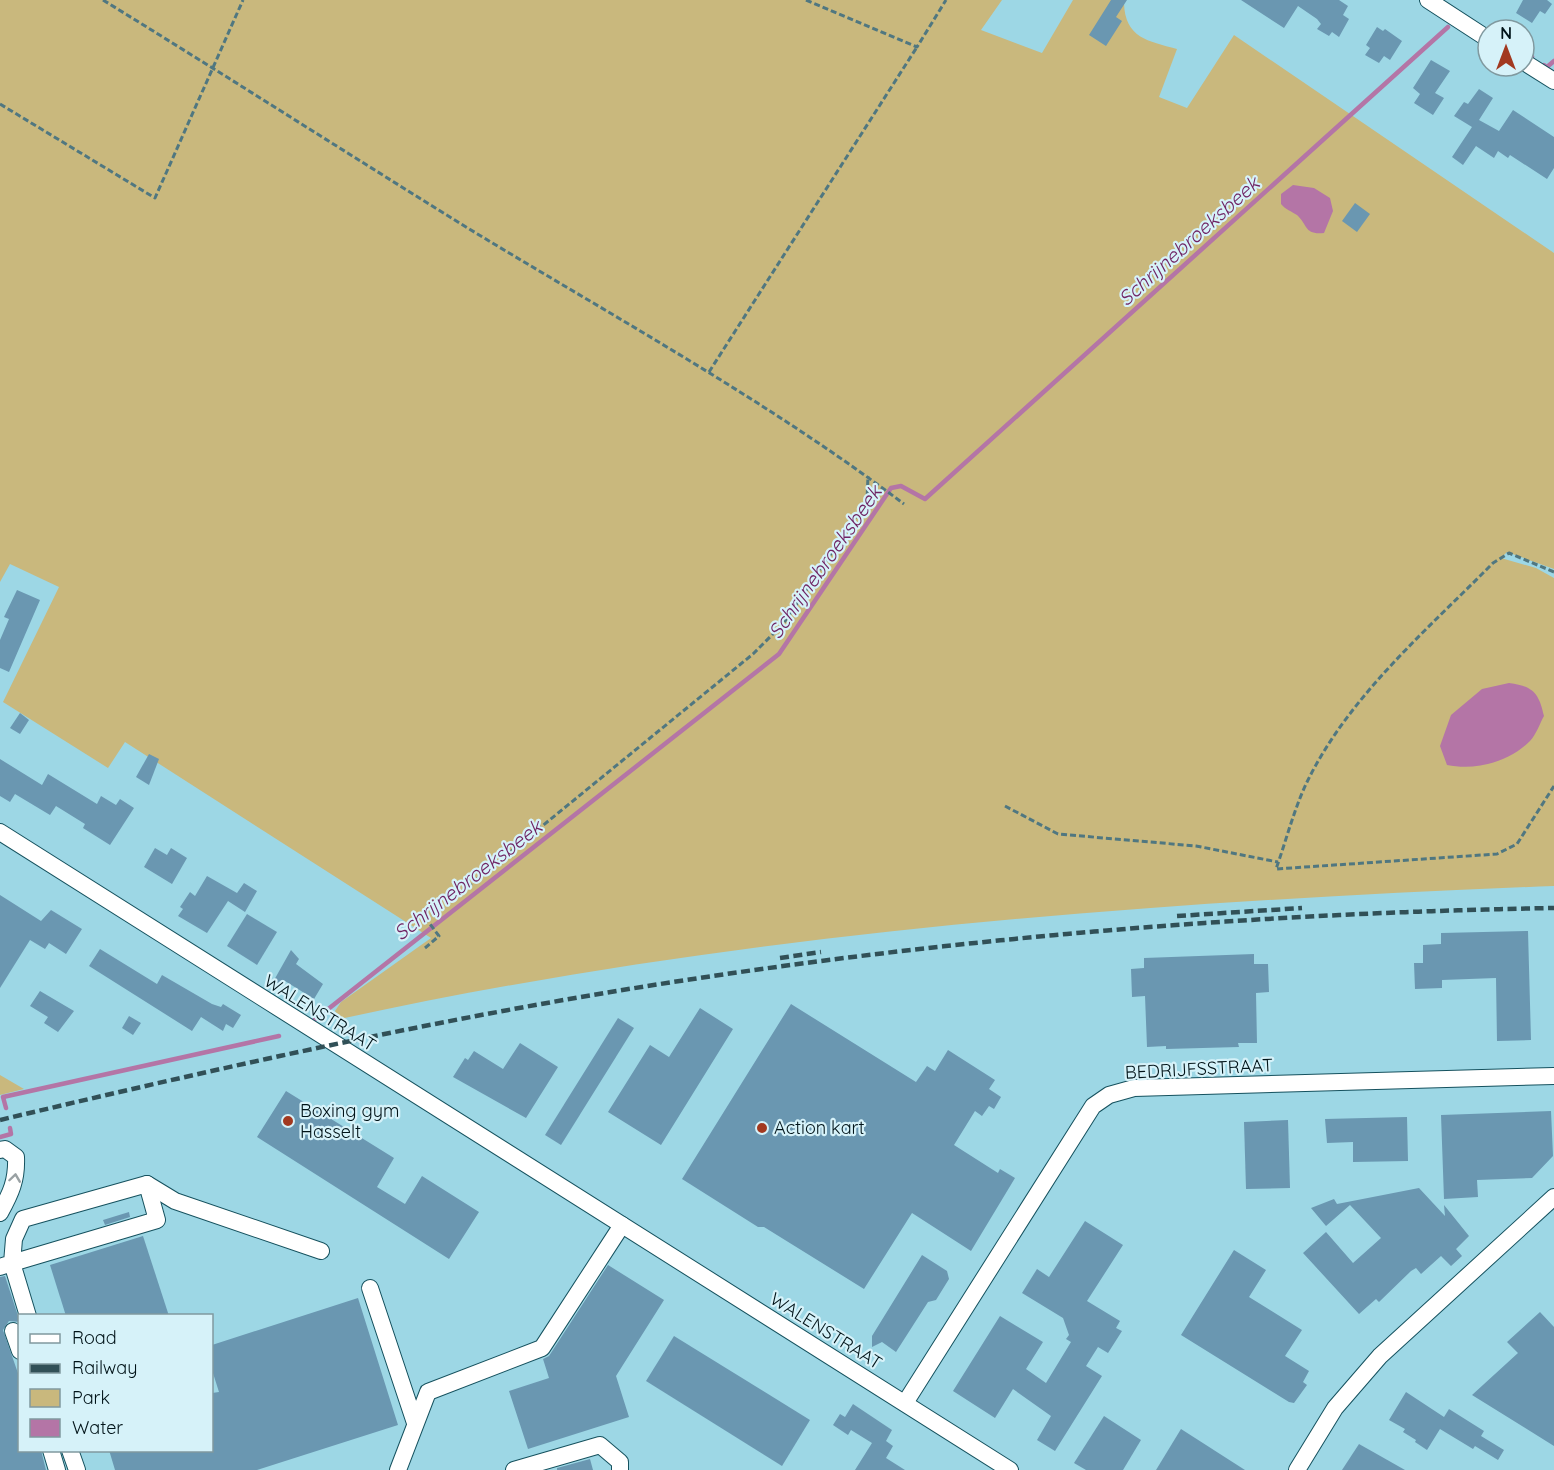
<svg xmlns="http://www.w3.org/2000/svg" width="1554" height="1470" font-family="Quicksand,sans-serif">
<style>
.green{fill:#c9b87d}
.water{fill:#b475a6}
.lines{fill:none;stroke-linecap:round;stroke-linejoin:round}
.stream{stroke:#b475a6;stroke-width:4.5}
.building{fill:#6a97b1}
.minor-casing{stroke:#15515e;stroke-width:18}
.path{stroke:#507780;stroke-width:3;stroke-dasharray:6 3;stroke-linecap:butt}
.minor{stroke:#fff;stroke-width:16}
.rail{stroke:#315057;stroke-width:4.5;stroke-dasharray:9 4.5;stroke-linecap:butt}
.oneway{stroke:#99a1a3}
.poi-dot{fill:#a23920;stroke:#d6f2f9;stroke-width:2}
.labels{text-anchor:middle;stroke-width:4.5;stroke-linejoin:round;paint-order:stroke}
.street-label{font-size:18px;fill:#001318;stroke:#d6f2f9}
.poi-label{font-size:18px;fill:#001318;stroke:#d6f2f9;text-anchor:start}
.water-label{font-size:20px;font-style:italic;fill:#6f2363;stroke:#d6f2f9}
</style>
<rect width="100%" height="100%" fill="#9dd7e5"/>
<g class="green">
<path d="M0 0H1002L981 30 1042 53 1073 0H1120L1124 3C1125 38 1148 41 1177 49L1159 97 1187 108 1234 35 1554 253V569L1507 552 1501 558 1536 568 1554 578V886C1147 902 739 932 340 1019L335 1011 341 1002 431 938 125 742 108 768 3 702 59 587 10 564 0 582Z"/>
<polygon points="0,1075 24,1089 0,1095"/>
</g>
<g class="water">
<path d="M1293 185 1314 188 1330 198 1333 211 1324 233C1304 235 1308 225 1297 215 1291 211 1286 210 1281 204V194Z"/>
<path d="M1509 683C1533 686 1539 693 1544 716 1540 723 1536 735 1530 741 1509 762 1476 771 1447 765L1440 746 1451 715 1482 689Z"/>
</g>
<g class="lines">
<g class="stream">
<polyline points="1524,52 1532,57"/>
<polyline points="1544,65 1547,67 1554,61"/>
<polyline points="313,1021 779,654 891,488 901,486 925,499 1448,27"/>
<polyline points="6,1108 3,1097 279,1036"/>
<polyline points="0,1137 11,1134 10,1128"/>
</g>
</g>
<g class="building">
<polygon points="1111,0 1127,0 1116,17 1122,21 1106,46 1089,35"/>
<polygon points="1241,0 1339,0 1348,6 1343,15 1349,19 1339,37 1332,32 1329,36 1317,29 1321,24 1317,19 1298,6 1284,28"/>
<polygon points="1523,0 1547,0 1552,4 1545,14 1540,11 1532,23 1516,13"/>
<polygon points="1377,27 1383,31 1385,29 1402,41 1390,60 1384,56 1379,63 1365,55 1370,48 1366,45"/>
<polygon points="1431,60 1450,71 1435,93 1444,98 1433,115 1414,103 1420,94 1413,88"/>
<polygon points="1479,89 1493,98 1479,120 1499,131 1513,110 1554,137 1554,168 1547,179 1510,155 1508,158 1498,151 1494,158 1476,146 1463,165 1452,157 1472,127 1454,116 1464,102 1468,104"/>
<polygon points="1355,203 1370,214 1357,232 1342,221"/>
<polygon points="17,590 40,600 9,672 0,668 0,640 9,619 4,617"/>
<polygon points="20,713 29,720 20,734 10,728"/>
<polygon points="149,754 159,759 149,785 136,777"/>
<polygon points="0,759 42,785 48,774 97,804 101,796 116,805 120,799 134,808 110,845 83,828 85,824 56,806 50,815 15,794 10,802 0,796"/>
<polygon points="155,848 167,855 171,848 187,858 172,884 144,867"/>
<polygon points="207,876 237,893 244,883 257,891 245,912 228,901 207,933 178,916 183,909 180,907 190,892 195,896"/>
<polygon points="0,895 41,921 51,910 82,929 66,954 49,943 45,949 30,940 0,988"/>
<polygon points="247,914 277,932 257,965 227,946"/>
<polygon points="1528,931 1531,1040 1497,1041 1496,978 1442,980 1442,988 1415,989 1414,963 1423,963 1423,945 1441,944 1441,933"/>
<polygon points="100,949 157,984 162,975 212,1004 221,1007 223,1004 241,1015 233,1028 226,1024 223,1031 201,1017 192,1031 89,966"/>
<polygon points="291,950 299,959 296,964 323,984 314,999 285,981 281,987 273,982"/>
<polygon points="1254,954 1254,964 1268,964 1269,992 1256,993 1257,1043 1238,1043 1239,1047 1166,1049 1166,1046 1147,1047 1145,996 1132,997 1131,969 1144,968 1144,958"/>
<polygon points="40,991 74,1011 58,1032 44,1023 48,1017 30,1006"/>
<polygon points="791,1004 916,1082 927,1066 935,1071 948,1050 995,1080 989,1089 1001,1097 994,1109 989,1106 982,1116 975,1111 954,1145 998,1173 1000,1169 1015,1178 971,1251 912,1213 864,1289 764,1227 758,1227 682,1179"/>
<polygon points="700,1008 733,1029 661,1145 608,1112 650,1045 669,1057"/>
<polygon points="129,1016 141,1023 133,1035 122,1028"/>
<polygon points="618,1018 634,1028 561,1145 545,1135"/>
<polygon points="520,1043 558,1067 526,1118 453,1077 465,1058 468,1060 474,1051 503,1069"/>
<polygon points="286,1091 394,1158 377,1187 405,1204 422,1176 479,1212 449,1259 257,1137"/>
<polygon points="1551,1111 1553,1156 1532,1178 1477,1180 1478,1197 1444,1199 1441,1115"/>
<polygon points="1407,1117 1408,1161 1353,1162 1353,1142 1327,1143 1325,1119"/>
<polygon points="1288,1120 1290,1188 1246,1189 1244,1122"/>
<polygon points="1419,1188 1445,1216 1444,1205 1469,1236 1456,1249 1462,1256 1451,1266 1441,1256 1421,1274 1416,1268 1411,1271 1379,1302 1376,1299 1359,1314 1303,1253 1326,1232 1353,1263 1381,1238 1350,1205 1326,1226 1311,1208 1334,1199 1337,1204"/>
<polygon points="129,1212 130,1217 105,1225 103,1220"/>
<polygon points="1085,1221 1123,1245 1087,1301 1120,1321 1116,1328 1122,1331 1108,1353 1098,1347 1086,1366 1102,1376 1055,1451 1037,1440 1051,1416 1013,1389 995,1418 953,1391 1000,1316 1043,1342 1026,1369 1046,1383 1071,1342 1066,1339 1069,1335 1063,1318 1022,1293 1037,1269 1049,1277"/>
<polygon points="143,1236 169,1316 66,1316 50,1265"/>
<polygon points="1234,1250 1266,1270 1249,1297 1302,1330 1285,1356 1309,1371 1303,1382 1307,1385 1294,1403 1289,1402 1181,1335"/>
<polygon points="922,1255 947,1271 949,1279 936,1300 928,1302 896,1352 882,1342 872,1347 872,1336"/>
<polygon points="608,1265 664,1300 616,1376 629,1417 528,1449 509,1391 549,1378 543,1359 549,1356"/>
<polygon points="5,1276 20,1322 9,1321 3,1330 20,1379 20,1450 41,1450 46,1470 0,1470 0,1277"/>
<polygon points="358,1298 398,1425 257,1470 115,1470 109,1450 212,1450 212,1393 219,1392 212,1370 212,1345"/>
<polygon points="1540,1312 1554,1327 1554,1446 1472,1395 1518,1353 1507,1342"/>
<polygon points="674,1336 810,1420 782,1466 646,1381"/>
<polygon points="1406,1392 1444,1417 1449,1409 1484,1431 1481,1436 1504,1450 1498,1460 1475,1446 1473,1449 1440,1429 1427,1450 1415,1442 1416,1440 1403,1432 1405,1429 1389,1420"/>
<polygon points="853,1404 892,1430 886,1441 893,1446 886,1458 905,1470 855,1470 872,1443 851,1430 848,1435 833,1425 840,1414 845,1417"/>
<polygon points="1104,1416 1141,1440 1123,1470 1086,1470 1074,1463"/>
<polygon points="1181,1429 1245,1470 1156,1470"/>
<polygon points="1359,1444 1375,1453 1405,1470 1342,1470"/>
<polygon points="590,1459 593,1470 557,1470 557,1468"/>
</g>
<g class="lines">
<g class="minor-casing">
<g id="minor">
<polyline points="1428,0 1488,39"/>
<polyline points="1524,62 1554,81"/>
<polyline points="0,832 1010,1470"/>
<path d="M0 1150 5 1149 16 1157C17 1180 11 1193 0 1213"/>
<polyline points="147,1184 175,1201 321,1251"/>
<polyline points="0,1267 12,1263 14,1239 23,1219 147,1184 157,1220 12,1263 28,1316"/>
<polyline points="370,1288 415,1423"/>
<polyline points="13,1331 20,1351"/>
<polyline points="905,1403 1093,1106 1109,1095 1134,1088 1554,1076"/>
<polyline points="51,1450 57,1470"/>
<polyline points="70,1450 77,1470"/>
<polyline points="398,1470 428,1392 542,1348 622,1225"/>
<polyline points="514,1470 600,1445 620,1462 620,1470"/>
<polyline points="1297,1470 1335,1408 1380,1356 1554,1197"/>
</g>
</g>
<g class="path">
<path d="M103 0C225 75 345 152 466 227 614 317 766 400 904 504"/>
<polyline points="806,0 917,47 946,0"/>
<polyline points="0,104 155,198 243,0"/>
<polyline points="709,372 917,47"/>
<path d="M1554 572 1509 553 1493 563C1427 630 1349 696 1307 782 1294 809 1286 841 1276 869L1497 854 1517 844 1554 786"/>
<polyline points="1005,806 1058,834 1196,846 1278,862"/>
<polyline points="425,948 439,936 427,920 753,654 783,624 867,501 868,476"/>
</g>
<use href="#minor" class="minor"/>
<g class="rail">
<polyline points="1177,916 1302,908"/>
<polyline points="780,958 821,952"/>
<path d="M0 1120C223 1067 446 1017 673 982 965 937 1259 913 1554 908"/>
</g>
</g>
<defs><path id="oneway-chevron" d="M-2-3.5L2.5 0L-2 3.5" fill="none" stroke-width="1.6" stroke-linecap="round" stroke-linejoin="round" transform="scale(1.5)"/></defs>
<use class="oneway" href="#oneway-chevron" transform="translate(15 1178) rotate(-82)"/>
<g class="poi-dot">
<circle cx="288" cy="1121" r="6"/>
<circle cx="762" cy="1128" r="6"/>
</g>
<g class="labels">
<g class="street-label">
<text transform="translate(320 1013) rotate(32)" y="6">WALENSTRAAT</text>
<text transform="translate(1199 1069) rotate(-3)" y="6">BEDRIJFSSTRAAT</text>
<text transform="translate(826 1331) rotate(32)" y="6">WALENSTRAAT</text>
</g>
<g class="poi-label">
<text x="300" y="1117">Boxing gym<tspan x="300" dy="21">Hasselt</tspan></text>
<text x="774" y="1134">Action kart</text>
</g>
<g class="water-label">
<text transform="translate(1189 241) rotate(-42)" y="7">Schrijnebroeksbeek</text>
<text transform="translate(825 562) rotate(-55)" y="7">Schrijnebroeksbeek</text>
<text transform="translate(468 880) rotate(-38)" y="7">Schrijnebroeksbeek</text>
</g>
</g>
<rect x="18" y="1314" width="195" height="138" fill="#d6f2f9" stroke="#80999f" stroke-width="1.5"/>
<rect x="30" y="1334" width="30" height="9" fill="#ffffff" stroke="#80999f" stroke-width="1.5"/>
<text x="72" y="1344" font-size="18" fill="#001318">Road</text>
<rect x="30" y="1364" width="30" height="9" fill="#315057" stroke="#80999f" stroke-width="1.5"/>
<text x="72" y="1374" font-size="18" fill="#001318">Railway</text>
<rect x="30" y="1389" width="30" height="18" fill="#c9b87d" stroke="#80999f" stroke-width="1.5"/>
<text x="72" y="1404" font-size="18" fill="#001318">Park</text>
<rect x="30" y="1419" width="30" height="18" fill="#b475a6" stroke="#80999f" stroke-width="1.5"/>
<text x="72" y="1434" font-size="18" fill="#001318">Water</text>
<g transform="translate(1506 48)"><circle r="28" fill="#d6f2f9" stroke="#80999f" stroke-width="1.5"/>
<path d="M0-4.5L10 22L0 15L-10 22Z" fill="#a23920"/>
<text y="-9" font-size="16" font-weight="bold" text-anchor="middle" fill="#001318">N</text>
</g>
</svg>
